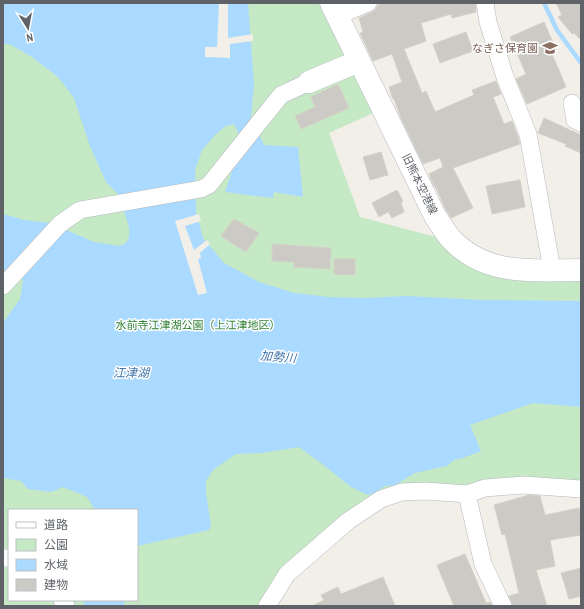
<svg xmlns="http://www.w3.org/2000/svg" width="584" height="609" font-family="'Archivo Narrow','Noto Sans JP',sans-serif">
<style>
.green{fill:#c5e8c5;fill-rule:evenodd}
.water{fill:#aadaff}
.pier{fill:#f1efe8}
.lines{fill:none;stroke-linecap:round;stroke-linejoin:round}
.stream{stroke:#aadaff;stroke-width:4.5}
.building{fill:#cccac5;stroke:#d6d1c6}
.street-casing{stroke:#b5b8bc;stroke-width:18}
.secondary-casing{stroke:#b6babf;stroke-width:23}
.street{stroke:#fff;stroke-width:17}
.secondary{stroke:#fff;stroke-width:22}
.labels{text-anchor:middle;stroke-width:3;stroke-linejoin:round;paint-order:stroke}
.education-label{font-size:11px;fill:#785e54;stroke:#fff;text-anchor:end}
.street-label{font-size:11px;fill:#5f6368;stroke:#fff}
.park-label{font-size:11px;fill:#348238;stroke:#fff}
.water-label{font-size:12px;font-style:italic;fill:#4174aa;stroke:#fff}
</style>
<rect width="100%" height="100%" fill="#f1efe8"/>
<path class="green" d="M3 3H322L373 113 329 133 360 217 436 237 459 256 581 275V481L511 477 487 481 457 489 402 486 260 606H3ZM9 510H137V600H9Z"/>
<g class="water">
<polygon points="3,3 248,3 254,84 251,117 264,145 298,147 303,197 274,192 273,198 225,192 233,168 246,149 234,124 226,126 215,135 202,150 195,170 196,211 203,238 224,263 259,282 294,293 329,297 365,298 408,296 482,300 581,301 581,407 533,403 470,425 481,451 463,458 454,460 447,466 415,473 395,485 385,486 374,493 368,495 351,487 321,463 299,447 262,453 236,454 214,469 206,481 206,493 211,526 209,530 137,546 137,510 95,510 87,497 63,487 51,492 28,489 21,481 3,478 3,323 20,299 23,281 14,269 3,270 3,214 24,220 50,223 94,242 119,246 126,243 129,237 129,227 119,195 106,182 90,146 74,98 58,77 32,57 11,45 3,43"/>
<polygon points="85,600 124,600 124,606 83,606"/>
</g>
<g class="pier">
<polygon points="219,3 228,3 228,38 253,34 253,41 230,44 230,58 205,57 205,47 217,47"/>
<polygon points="199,214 201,221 185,226 194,250 207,240 210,244 200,253 201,258 198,259 207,293 198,295 175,221"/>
</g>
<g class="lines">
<polyline class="stream" points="544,3 557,30 581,63"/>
</g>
<g class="building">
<polygon points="383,3 475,3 476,12 452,18 451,14 421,23 426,41 404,49 422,93 426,91 435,112 474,95 472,90 496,81 501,94 493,97 504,124 512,121 518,137 520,144 453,168 473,208 451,218 446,210 435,186 434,186 429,174 443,167 440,158 423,164 401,118 394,99 393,99 389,87 402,82 392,54 373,61 360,33 363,32 359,18 372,12 376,9 378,5"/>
<polygon points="556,3 581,3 581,40 574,33 572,34 558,17 562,15"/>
<polygon points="544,22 555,47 550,49 566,87 527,104 516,79 526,74 510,37"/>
<polygon points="466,32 473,51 440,63 433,44"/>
<polygon points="338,84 349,108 301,129 295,116 315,107 311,97"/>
<polygon points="544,118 581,135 581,153 565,146 566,144 538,133"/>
<polygon points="381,152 388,175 370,180 363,157"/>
<polygon points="520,180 525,207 492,214 486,186"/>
<polygon points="397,190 403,201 401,203 404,212 392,218 388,212 379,217 372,203"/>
<polygon points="234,219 259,233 246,252 221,236"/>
<polygon points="272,244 331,248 330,269 294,267 294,262 272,261"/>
<polygon points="334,259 355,259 355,275 334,274"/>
<polygon points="529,495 540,496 545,515 579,508 581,518 581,535 550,540 555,566 536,570 547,606 513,606 509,596 519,593 505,534 502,535 494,505"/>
<polygon points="465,554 486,603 490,602 492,606 454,606 437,565"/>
<polygon points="581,568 581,596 569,599 561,573"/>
<polygon points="383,577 395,606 312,606 324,600 321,595 338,587 341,594"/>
</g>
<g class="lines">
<g class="street-casing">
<g id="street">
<polyline points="485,3 488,22 505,77 528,134 552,270"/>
<polyline points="337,16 368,3"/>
<polyline points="572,103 575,120 581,123"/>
<polyline points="3,286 60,224 80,210 201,189 209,185 281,95 309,82"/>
<polyline points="467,494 483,564 503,606"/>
<polyline points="3,558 9,558"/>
<polyline points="62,600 66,606"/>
<polyline points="267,606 287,574 348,521 381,499 402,492 426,491 467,494 485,488 524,485 581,489"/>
</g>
</g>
<g class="secondary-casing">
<g id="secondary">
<path d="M331 3 435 216C440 223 445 232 451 239 487 277 534 270 581 270"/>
<polyline points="309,82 359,61"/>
</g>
</g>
<use href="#street" class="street"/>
<use href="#secondary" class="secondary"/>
</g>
<defs>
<g id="school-bare" transform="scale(1.2)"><path d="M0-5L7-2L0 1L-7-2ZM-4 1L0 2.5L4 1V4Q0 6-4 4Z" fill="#8d6e63" stroke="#fff" stroke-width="2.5" paint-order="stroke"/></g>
</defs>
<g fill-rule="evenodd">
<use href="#school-bare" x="550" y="48"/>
</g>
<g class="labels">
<g class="education-label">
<text x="538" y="52">なぎさ保育園</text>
</g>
<g class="street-label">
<text transform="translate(420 184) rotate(64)" y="4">旧熊本空港線</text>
</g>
<g class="park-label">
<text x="198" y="329">水前寺江津湖公園（上江津地区）</text>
</g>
<g class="water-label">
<text transform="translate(278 357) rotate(5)" y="4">加勢川</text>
<text x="131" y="377">江津湖</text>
</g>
</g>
<rect width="584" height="609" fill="none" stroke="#5f6368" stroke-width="8"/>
<rect x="8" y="509" width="130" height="92" fill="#ffffff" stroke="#bfc1c3"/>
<rect x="16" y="522" width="20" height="6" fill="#ffffff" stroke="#bfc1c3"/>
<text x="44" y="529" font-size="12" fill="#5f6368">道路</text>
<rect x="16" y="539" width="20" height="12" fill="#c5e8c5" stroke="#bfc1c3"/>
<text x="44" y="549" font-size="12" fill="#5f6368">公園</text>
<rect x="16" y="559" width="20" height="12" fill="#aadaff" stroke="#bfc1c3"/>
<text x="44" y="569" font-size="12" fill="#5f6368">水域</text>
<rect x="16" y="579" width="20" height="12" fill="#cccac5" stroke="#bfc1c3"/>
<text x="44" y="589" font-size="12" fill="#5f6368">建物</text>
<g transform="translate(28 28) rotate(169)" stroke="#ffffff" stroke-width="3" paint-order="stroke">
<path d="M0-3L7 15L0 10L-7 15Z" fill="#5f6368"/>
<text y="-6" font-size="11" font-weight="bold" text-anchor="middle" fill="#5f6368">N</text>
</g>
</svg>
